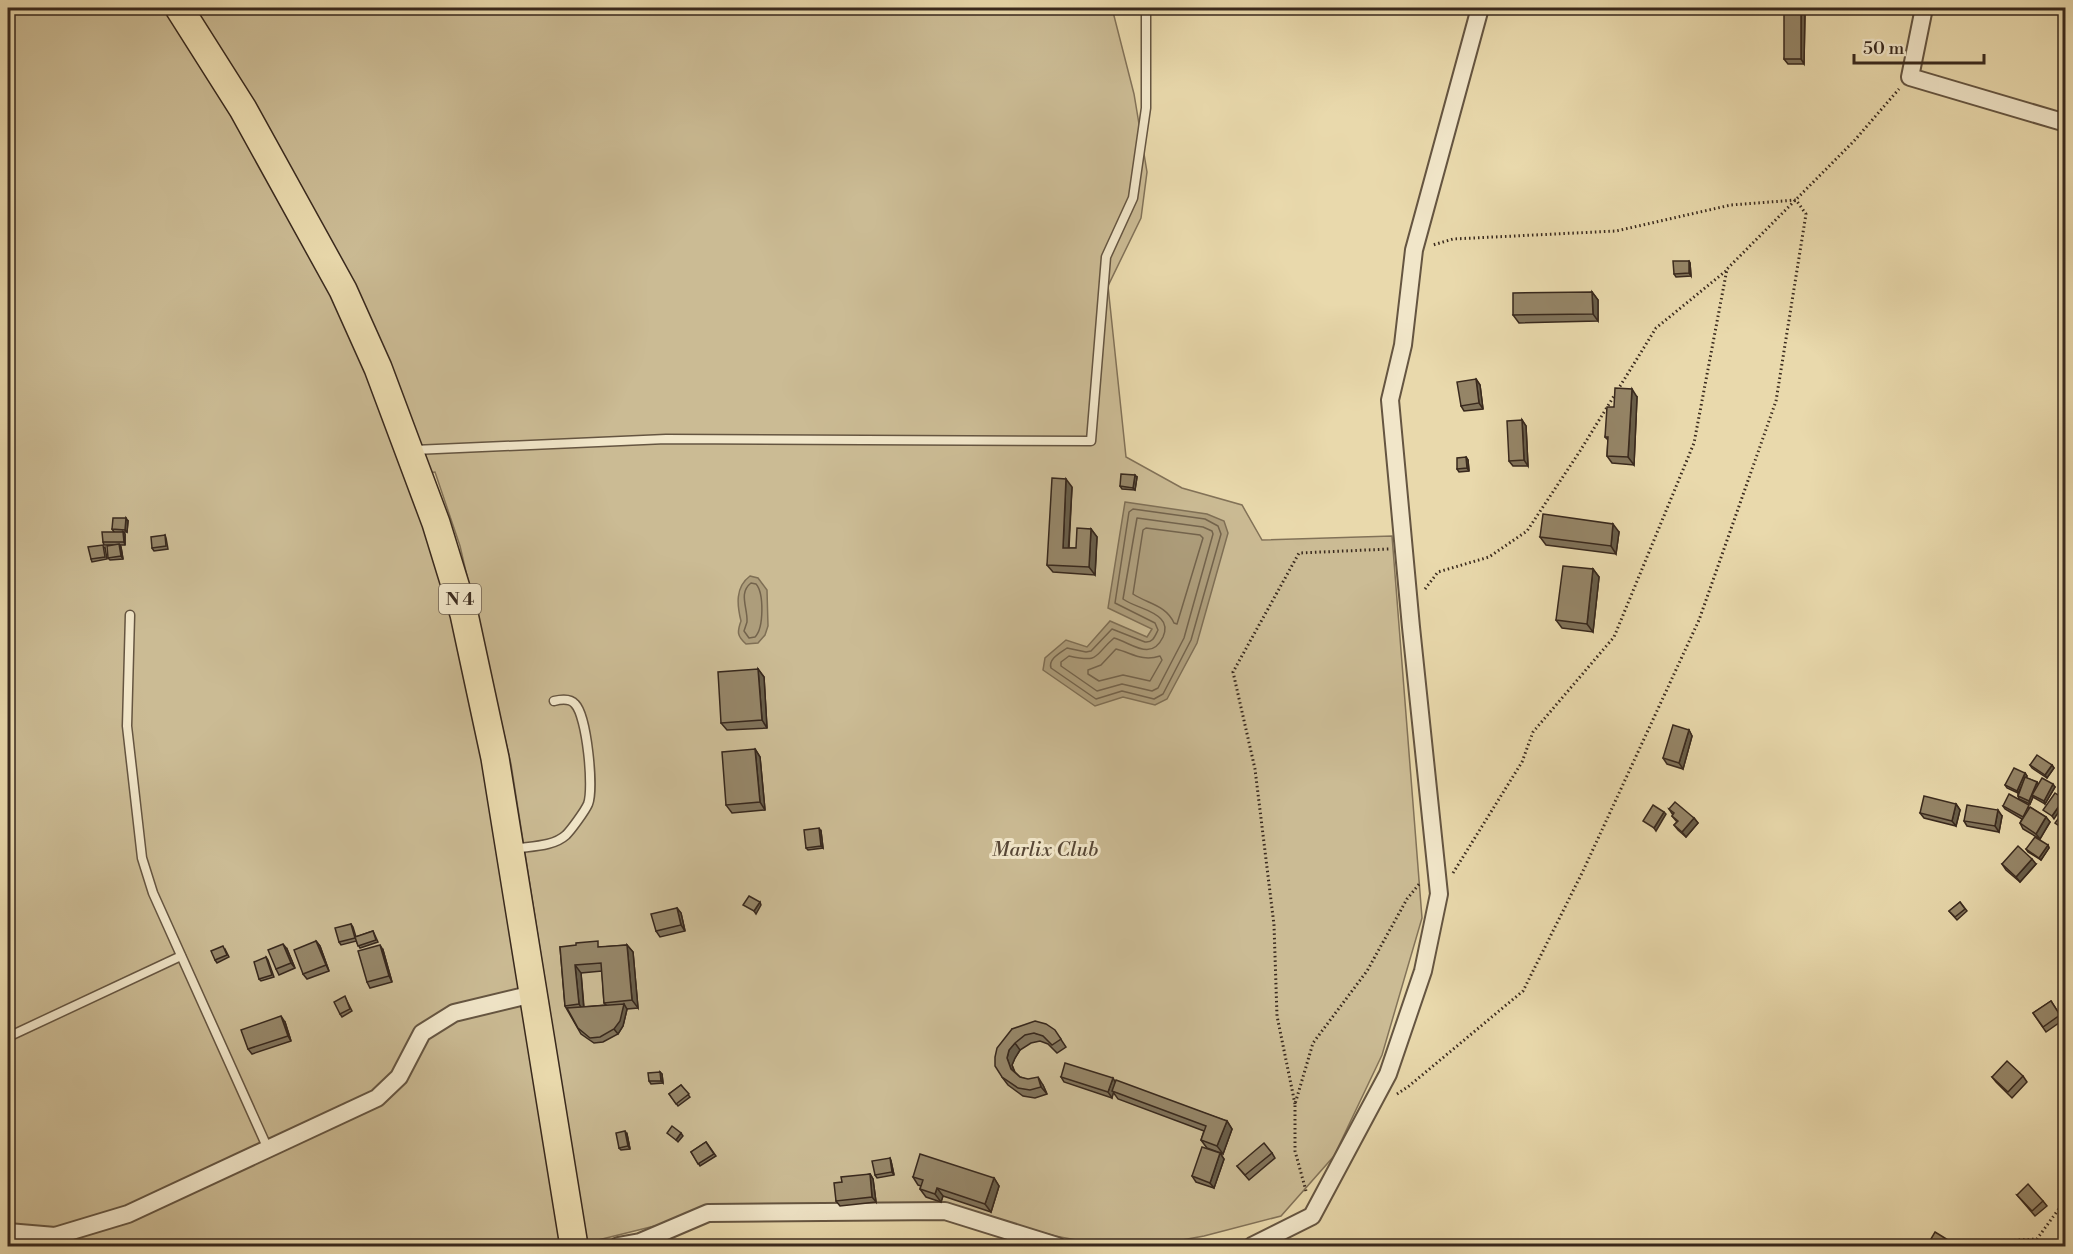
<svg xmlns="http://www.w3.org/2000/svg" width="2073" height="1254" font-family="'Libre Bodoni',serif">
<style>
.green{fill:#cbbb94;stroke:#827258;stroke-width:1.5}
.water{fill:#ad9d7b;stroke:#7f6f55;stroke-width:1.5}
.lines{fill:none;stroke-linecap:round;stroke-linejoin:round}
.shore{stroke:#73634c;stroke-width:1.5}
.service-casing{stroke:#655541;stroke-width:11}
.minor-casing{stroke:#655541;stroke-width:20}
.primary-casing{stroke:#39291d;stroke-width:30}
.path{stroke:#39291d;stroke-width:3;stroke-dasharray:1.5 3;stroke-linecap:butt}
.service{stroke:#f1e6c9;stroke-width:8}
.minor{stroke:#f1e6c9;stroke-width:16}
.primary{stroke:#e9d9ac;stroke-width:27}
.wall{fill:#807259;stroke:#39291d;stroke-width:1.5;fill-rule:evenodd}
.shaded-wall{fill:#685d48;stroke:#39291d;stroke-width:1.5}
.building{fill:#958567;stroke:#39291d;stroke-width:1.5}
.labels{text-anchor:middle;stroke-width:6;stroke-linejoin:round;paint-order:stroke}
.shield{fill:#f1e6c9;stroke:#706251;stroke-width:1.5}
.shield-label{font-size:18px;font-weight:bold;fill:#39291d}
.park-label{font-size:20px;font-style:italic;fill:#564635;stroke:#f1e6c9}
</style>
<rect width="100%" height="100%" fill="#e9d9ac"/>
<filter id="stains"><feTurbulence type="fractalNoise" baseFrequency=".00333" numOctaves="4"/><feColorMatrix values="0 0 0 0 .2 0 0 0 0 .09 0 0 0 0 .02 0 0 0 .5 -.17"/></filter>
<radialGradient id="worn" r=".72"><stop offset=".6" stop-color="#630" stop-opacity="0"/><stop offset="1" stop-color="#630" stop-opacity=".3"/></radialGradient>
<polygon class="green" points="8,8 1112,8 1134,94 1147,172 1141,218 1108,286 1126,457 1182,488 1242,505 1262,540 1392,536 1422,918 1382,1055 1334,1156 1281,1216 1204,1236 1149,1246 1108,1246 1055,1236 950,1206 735,1206 586,1243 511,764 460,546 435,472 419,474 477,674 574,1246 8,1246"/>
<g class="water">
<polygon points="1125,502 1207,514 1224,521 1228,533 1197,643 1167,699 1155,705 1123,697 1095,706 1043,670 1045,658 1066,640 1087,647 1110,621 1147,637 1152,629 1108,608"/>
<path d="M750 576 758 578 767 590 768 626 765 635 758 643 746 644C737 636 737 632 741 621 737 605 735 587 750 576Z"/>
</g>
<g class="lines">
<g class="shore">
<path d="M1133 509 1205 519 1218 526 1221 534 1191 640 1163 694 1154 699 1122 691 1096 699 1051 668C1048 659 1060 653 1067 648L1086 652 1091 651 1112 629 1145 642C1153 643 1155 636 1158 630L1155 623 1115 603 1129 512Z"/>
<path d="M1137 518 1203 527 1212 531 1213 534 1184 638 1158 688 1152 691 1122 684 1097 691 1061 666V662L1069 656C1101 663 1093 656 1114 638 1132 643 1151 662 1163 637 1166 630 1166 624 1161 619 1152 609 1134 607 1123 599Z"/>
<path d="M1146 528 1200 535 1203 538 1177 624 1174 623C1166 605 1148 604 1133 594L1143 530Z"/>
<path d="M751 583 756 584C764 593 764 628 755 637L749 638 744 631C744 631 747 622 747 622 748 608 738 593 751 583Z"/>
<path d="M1116 649C1132 653 1142 662 1160 656L1162 660 1150 681 1123 675 1099 681 1088 674V670L1101 665Z"/>
</g>
<g class="service-casing">
<g id="service">
<polyline points="414,450 666,439 1091,441 1106,257 1133,198 1146,108 1146,8"/>
<polyline points="130,615 127,726 142,858 153,893 268,1149"/>
<path d="M513 849C530 846 553 847 566 835 571 830 585 811 588 804 594 789 587 716 575 704 570 698 562 699 554 701"/>
<polyline points="8,1037 181,956"/>
</g>
</g>
<g class="minor-casing">
<g id="minor">
<polyline points="1924,8 1910,77 2066,123"/>
<polyline points="8,1232 55,1236 128,1214 377,1098 399,1077 422,1033 454,1013 533,994"/>
<polyline points="618,1246 640,1242 708,1213 945,1211 1057,1246"/>
<polyline points="1252,1246 1312,1216 1388,1074 1423,971 1439,894 1411,627 1390,400 1403,345 1414,250 1480,8"/>
</g>
</g>
<g class="primary-casing">
<polyline id="primary" points="179,8 243,109 343,290 378,368 436,523 464,614 495,758 574,1246"/>
</g>
<g class="path">
<polyline points="1425,589 1438,572 1489,557 1527,531 1580,451 1656,328 1727,270"/>
<polyline points="1453,873 1522,762 1533,732 1614,637 1694,443 1727,269 1854,141 1899,89"/>
<polyline points="1397,1094 1409,1086 1523,991 1583,871 1699,620 1776,401 1806,214 1796,200 1731,205 1616,231 1453,239 1433,245"/>
<polyline points="1295,1104 1277,1016 1274,925 1255,769 1233,672 1299,553 1389,549"/>
<polyline points="1306,1191 1295,1151 1295,1104 1313,1043 1367,971 1407,899 1420,883"/>
<polyline points="1997,1246 2016,1240 2037,1239 2058,1210 2066,1203"/>
</g>
<use href="#service" class="service"/>
<use href="#minor" class="minor"/>
<use href="#primary" class="primary"/>
</g>
<g class="wall">
<polygon points="1801,8 1805,12 1804,64 1788,64 1784,59"/>
<polygon points="1689,261 1690,263 1691,276 1676,277 1674,274"/>
<polygon points="1592,292 1598,300 1598,321 1519,323 1513,315"/>
<polygon points="1476,379 1480,385 1483,409 1464,411 1461,406"/>
<polygon points="1637,397 1634,465 1612,463 1607,456 1608,440 1605,437 1614,407"/>
<polygon points="1522,420 1526,426 1528,466 1513,466 1509,461"/>
<polygon points="1466,457 1468,460 1469,471 1459,472 1457,469"/>
<polygon points="1137,477 1135,490 1122,489 1120,486"/>
<polygon points="1072,487 1069,548 1076,548 1091,529 1097,537 1095,575 1053,572 1047,565"/>
<polygon points="128,521 127,532 123,532 125,534 125,545 120,545 121,547 123,559 110,560 108,558 113,545 104,545 103,542 114,532 112,529"/>
<polygon points="1619,532 1616,554 1546,545 1540,537"/>
<polygon points="165,535 166,538 168,549 154,551 152,548"/>
<polygon points="105,547 107,559 92,562 91,559"/>
<polygon points="1593,569 1599,577 1593,632 1562,628 1556,620"/>
<polygon points="758,669 764,677 767,728 727,730 721,723"/>
<polygon points="1689,730 1692,736 1683,769 1667,764 1663,758"/>
<polygon points="755,749 760,757 765,810 732,813 726,805"/>
<polygon points="2030,765 2052,765 2054,768 2047,778 2032,768"/>
<polygon points="2025,773 2027,776 2026,778 2037,782 2038,784 2055,787 2045,804 2033,797 2030,804 2019,799 2018,796 2018,793 2007,788 2005,785"/>
<polygon points="1956,804 1960,810 1956,826 1924,818 1920,813"/>
<polygon points="2003,806 2031,808 2046,817 2050,822 2040,839 2023,829 2020,823 2022,819 2005,809"/>
<polygon points="1669,809 1694,818 1698,823 1686,837 1678,830 1674,825 1677,822 1672,816 1673,815"/>
<polygon points="2002,816 1999,832 1967,826 1964,821"/>
<polygon points="821,831 823,848 808,850 806,848"/>
<polygon points="2048,845 2049,848 2041,860 2028,852 2026,849"/>
<polygon points="2002,864 2036,864 2020,882 2006,870"/>
<polygon points="1960,902 1967,911 1957,920 1949,911"/>
<polygon points="677,908 681,913 685,931 660,937 656,931"/>
<polygon points="351,924 353,927 356,937 373,931 378,942 360,948 356,941 341,945 339,942"/>
<polygon points="316,941 320,946 329,971 307,979 303,974"/>
<path d="M627 945 633 952 638 1008 627 1009 623 1026 618 1034 603 1042 594 1043 581 1034 565 1006 560 947H602ZM602 971 604 1003 606 1005 584 1007 581 973Z"/>
<polygon points="225,949 229,957 217,963 215,960"/>
<polygon points="287,949 295,968 279,975 276,969"/>
<polygon points="383,950 392,982 370,988 367,982"/>
<polygon points="266,957 268,960 274,977 261,981 259,979"/>
<polygon points="346,999 352,1011 342,1017 340,1014"/>
<polygon points="2051,1001 2063,1020 2046,1032 2033,1013"/>
<polygon points="285,1022 291,1041 252,1054 248,1049"/>
<polygon points="1012,1029 1060,1038 1066,1047 1057,1053 1048,1044 1040,1041 1031,1043 1020,1050 1015,1058 1012,1065 1015,1072 1020,1077 1043,1085 1047,1094 1035,1098 1023,1096 1008,1085 1002,1077"/>
<polygon points="660,1072 662,1074 663,1083 651,1084 649,1081"/>
<polygon points="2023,1076 2027,1082 2012,1098 1996,1082 1992,1077"/>
<polygon points="1061,1077 1115,1082 1227,1121 1232,1129 1223,1154 1207,1148 1201,1140 1204,1131 1118,1099 1113,1092 1112,1098 1064,1082"/>
<polygon points="681,1085 690,1097 678,1106 669,1094"/>
<polygon points="627,1134 630,1149 621,1150 619,1148"/>
<polygon points="706,1142 716,1156 700,1166 691,1152"/>
<polygon points="1220,1153 1224,1159 1214,1188 1196,1182 1192,1176"/>
<polygon points="1272,1153 1275,1158 1249,1180 1237,1166"/>
<polygon points="890,1158 891,1161 894,1175 877,1178 875,1175"/>
<polygon points="870,1174 873,1179 876,1202 840,1206 836,1201 842,1182"/>
<polygon points="913,1177 994,1178 999,1186 991,1212 943,1196 941,1202 926,1197 920,1189 921,1186 918,1185"/>
<polygon points="2017,1195 2043,1201 2047,1206 2035,1216"/>
</g>
<g class="shaded-wall">
<polygon points="1801,8 1805,12 1804,64 1801,59"/>
<polygon points="1689,261 1690,263 1691,276 1689,273"/>
<polygon points="1592,292 1598,300 1598,321 1593,314"/>
<polygon points="1476,379 1480,385 1483,409 1479,403"/>
<polygon points="1632,389 1637,397 1634,465 1628,457"/>
<polygon points="1522,420 1526,426 1528,466 1524,460"/>
<polygon points="1466,457 1468,460 1469,471 1467,468"/>
<polygon points="1135,475 1137,477 1135,490 1133,488"/>
<polygon points="1066,479 1072,487 1068,555 1063,548"/>
<polygon points="126,518 128,521 127,532 125,530"/>
<polygon points="1613,524 1619,532 1616,554 1611,546"/>
<polygon points="1091,529 1097,537 1095,575 1089,567"/>
<polygon points="123,532 125,534 125,545 124,542"/>
<polygon points="119,544 121,547 123,559 121,556"/>
<polygon points="1593,569 1599,577 1593,632 1587,624"/>
<polygon points="758,669 764,677 767,728 762,720"/>
<polygon points="1689,730 1692,736 1683,769 1679,763"/>
<polygon points="755,749 760,757 765,810 760,802"/>
<polygon points="2052,765 2054,768 2047,778 2045,775"/>
<polygon points="2025,773 2027,776 2018,793 2017,791"/>
<polygon points="2037,782 2039,785 2032,795 2033,797 2030,804 2029,801"/>
<polygon points="2053,784 2055,787 2045,804 2044,801"/>
<polygon points="2064,799 2066,801 2054,819 2052,816"/>
<polygon points="1956,804 1960,810 1956,826 1952,821"/>
<polygon points="1998,810 2002,816 1999,832 1995,826"/>
<polygon points="1664,812 1666,814 1656,831 1654,828"/>
<polygon points="2046,817 2050,822 2040,839 2036,834"/>
<polygon points="1694,818 1698,823 1686,837 1682,832"/>
<polygon points="819,828 821,831 823,848 821,846"/>
<polygon points="2048,845 2049,848 2041,860 2039,858"/>
<polygon points="2032,859 2036,864 2020,882 2016,877"/>
<polygon points="760,902 761,905 756,914 754,911"/>
<polygon points="677,908 681,913 685,931 681,925"/>
<polygon points="316,941 320,946 329,971 326,965"/>
<polygon points="283,944 287,949 295,968 291,963"/>
<polygon points="380,945 383,950 392,982 389,976"/>
<polygon points="627,945 633,952 638,1008 632,1000"/>
<polygon points="575,965 581,973 584,1012 579,1004"/>
<polygon points="624,1004 627,1009 623,1026 618,1034 614,1029"/>
<polygon points="281,1016 285,1022 291,1041 288,1036"/>
<polygon points="1015,1043 1020,1050 1015,1058 1012,1065 1016,1077 1011,1069 1007,1058 1009,1050"/>
<polygon points="660,1072 662,1074 663,1083 661,1081"/>
<polygon points="1038,1077 1043,1085 1047,1094 1041,1087"/>
<polygon points="1113,1078 1116,1083 1112,1098 1108,1092"/>
<polygon points="1227,1121 1232,1129 1223,1154 1217,1146"/>
<polygon points="625,1131 627,1134 630,1149 628,1146"/>
<polygon points="681,1133 683,1136 678,1142 676,1140"/>
<polygon points="1220,1153 1224,1159 1214,1188 1210,1183"/>
<polygon points="890,1158 891,1161 894,1175 892,1172"/>
<polygon points="870,1174 873,1179 876,1202 872,1197"/>
<polygon points="994,1178 999,1186 991,1212 985,1204"/>
<polygon points="937,1188 943,1196 941,1202 935,1194"/>
</g>
<g class="building">
<rect x="1784" y="8" width="17" height="51"/>
<polygon points="1673,261 1689,261 1689,273 1674,274"/>
<polygon points="1592,292 1593,314 1513,315 1513,293"/>
<polygon points="1476,379 1479,403 1461,406 1457,382"/>
<polygon points="1615,388 1632,389 1628,457 1607,456 1608,437 1605,437 1607,407 1614,407"/>
<polygon points="1522,420 1524,460 1509,461 1507,421"/>
<polygon points="1466,457 1467,468 1457,469 1457,458"/>
<polygon points="1121,474 1135,475 1133,488 1120,486"/>
<polygon points="1052,478 1066,479 1063,548 1076,548 1077,528 1091,529 1089,567 1047,565"/>
<polygon points="1543,514 1613,524 1611,546 1540,537"/>
<polygon points="113,518 126,518 125,530 112,529"/>
<polygon points="102,532 123,532 124,542 103,542"/>
<polygon points="165,535 166,546 152,548 151,537"/>
<polygon points="119,544 121,556 108,558 107,546"/>
<polygon points="103,545 105,557 91,559 88,547"/>
<polygon points="1563,566 1593,569 1587,624 1556,620"/>
<polygon points="758,669 762,720 721,723 718,672"/>
<polygon points="1673,725 1689,730 1679,763 1663,758"/>
<polygon points="755,749 760,802 726,805 722,752"/>
<polygon points="2037,755 2052,765 2045,775 2030,765"/>
<polygon points="2014,768 2025,773 2017,791 2005,785"/>
<polygon points="2025,777 2037,782 2029,801 2018,796"/>
<polygon points="2042,778 2053,784 2044,801 2032,795"/>
<polygon points="2055,793 2064,799 2052,816 2043,810"/>
<polygon points="2009,794 2029,805 2023,817 2003,806"/>
<polygon points="1924,796 1956,804 1952,821 1920,813"/>
<polygon points="1675,802 1694,818 1682,832 1674,825 1678,821 1672,816 1674,813 1669,809"/>
<polygon points="1653,805 1664,812 1654,828 1643,821"/>
<polygon points="1967,805 1998,810 1995,826 1964,821"/>
<polygon points="2030,807 2046,817 2036,834 2020,823"/>
<polygon points="2066,808 2066,829 2065,830 2055,823"/>
<polygon points="819,828 821,846 806,848 804,830"/>
<polygon points="2035,837 2048,845 2039,858 2026,849"/>
<polygon points="2018,846 2032,859 2016,877 2002,864"/>
<polygon points="749,896 760,902 754,911 743,905"/>
<polygon points="1960,902 1965,909 1955,917 1949,911"/>
<polygon points="677,908 681,925 656,931 651,914"/>
<polygon points="351,924 355,938 339,942 335,928"/>
<polygon points="373,931 376,940 358,946 355,937"/>
<polygon points="316,941 326,965 303,974 294,950"/>
<polygon points="598,941 598,947 627,945 632,1000 604,1003 601,963 575,965 579,1004 565,1006 560,947 576,945 576,943"/>
<polygon points="283,944 291,963 276,969 268,950"/>
<polygon points="380,945 389,976 367,982 358,951"/>
<polygon points="223,946 227,955 215,960 211,951"/>
<polygon points="266,957 272,975 259,979 254,962"/>
<polygon points="345,996 350,1009 340,1014 334,1002"/>
<polygon points="2051,1001 2060,1015 2043,1027 2033,1013"/>
<polygon points="624,1004 620,1021 614,1029 600,1037 590,1038 578,1028 567,1008"/>
<polygon points="281,1016 288,1036 248,1049 241,1030"/>
<polygon points="1035,1021 1046,1024 1055,1030 1061,1039 1052,1045 1043,1036 1034,1033 1025,1035 1015,1043 1009,1050 1007,1058 1011,1069 1020,1077 1028,1079 1038,1077 1041,1087 1030,1090 1018,1088 1002,1077 995,1066 995,1057 997,1048 1012,1029"/>
<polygon points="2007,1061 2023,1076 2008,1092 1992,1077"/>
<polygon points="1065,1063 1113,1078 1108,1092 1061,1077"/>
<polygon points="660,1072 661,1081 649,1081 648,1073"/>
<polygon points="1116,1080 1227,1121 1217,1146 1201,1140 1206,1126 1112,1091"/>
<polygon points="681,1085 689,1094 676,1104 669,1094"/>
<polygon points="672,1126 681,1133 676,1140 667,1133"/>
<polygon points="625,1131 628,1146 619,1148 616,1133"/>
<polygon points="706,1142 714,1154 698,1164 691,1152"/>
<polygon points="1264,1143 1272,1153 1245,1175 1237,1166"/>
<polygon points="1202,1147 1220,1153 1210,1183 1192,1176"/>
<polygon points="920,1154 994,1178 985,1204 937,1188 935,1194 920,1189 923,1180 913,1177"/>
<polygon points="890,1158 892,1172 875,1175 872,1161"/>
<polygon points="870,1174 872,1197 836,1201 834,1183 842,1182 841,1177"/>
<polygon points="2028,1184 2043,1201 2032,1211 2017,1195"/>
<polygon points="1935,1232 1953,1243 1951,1246 1932,1246 1928,1244"/>
</g>
<g class="labels">
<rect class="shield" x="439" y="584" width="42" height="30" rx="4.5"/>
<g class="shield-label">
<text x="460" y="605">N 4</text>
</g>
<g class="park-label">
<text x="1045" y="856">Marlix Club</text>
</g>
</g>
<rect width="2073" height="1254" fill="none" stroke="#e9d9ac" stroke-width="30"/>
<rect x="9" y="9" width="2055" height="1236" fill="none" stroke="#39291d" stroke-width="3"/>
<rect x="15" y="15" width="2043" height="1224" fill="none" stroke="#39291d" stroke-width="1.5"/>
<path d="M1854 54v9h130v-9" fill="none" stroke="#39291d" stroke-width="3"/>
<text x="1863" y="54" font-size="18" fill="#39291d" stroke="#f1e6c9" stroke-width="4.5" paint-order="stroke">50 m</text>
<rect width="100%" height="100%" filter="url(#stains)"/>
<rect width="100%" height="100%" fill="url(#worn)"/>
</svg>
